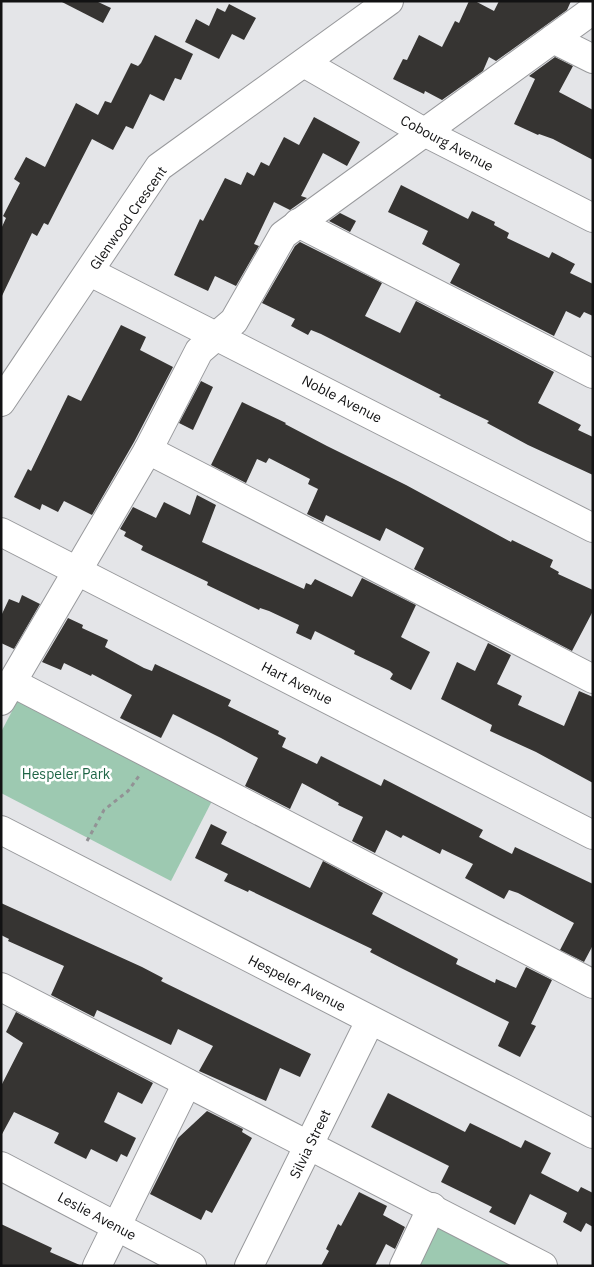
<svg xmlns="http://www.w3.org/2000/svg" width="594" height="1267" font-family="'IBM Plex Sans',sans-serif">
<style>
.green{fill:#9dc9b1}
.building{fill:#363432}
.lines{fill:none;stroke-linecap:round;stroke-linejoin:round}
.minor-casing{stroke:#98999c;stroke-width:30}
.major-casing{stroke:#98999c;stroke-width:30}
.path{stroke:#929295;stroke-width:3;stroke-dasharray:4 4;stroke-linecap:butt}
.minor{stroke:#fff;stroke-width:28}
.major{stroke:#fff;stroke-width:28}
.labels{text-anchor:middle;stroke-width:5;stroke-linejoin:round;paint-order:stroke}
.street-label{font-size:14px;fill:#121213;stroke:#fff}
.park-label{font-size:14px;fill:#1f6546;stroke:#fff}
</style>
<rect width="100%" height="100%" fill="#e4e5e8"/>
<g class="green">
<polygon points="20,696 214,797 171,881 1,793 1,732"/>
<polygon points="437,1220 525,1266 415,1266"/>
</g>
<g class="building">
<polygon points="60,1 96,1 111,8 103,23"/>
<polygon points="469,1 475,1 494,11 499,1 571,1 567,10 496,61 489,57 483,71 442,100 425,91 424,94 393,79 403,59 407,60 419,35 442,47 455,21 459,23"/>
<polygon points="229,4 256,18 244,40 232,34 219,59 185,42 196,19 209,26 217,8 225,12"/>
<polygon points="155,35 193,54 181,80 175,78 164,101 150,94 133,129 126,126 113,150 92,139 48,225 44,223 37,236 32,233 1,298 1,229 6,218 3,216 20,183 14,179 26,157 45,167 76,103 98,115 105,101 111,103 131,63 138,66 141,63"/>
<polygon points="555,57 573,66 559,92 593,110 593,160 553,139 539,134 538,135 514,124 535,79 529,76"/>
<polygon points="314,117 360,142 347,166 323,153 301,196 307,198 290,210 274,202 254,244 259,246 236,286 215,276 208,291 174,275 200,219 203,221 225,178 241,185 247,172 254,176 261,162 269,166 284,137 299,145"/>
<polygon points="401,185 468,219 472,211 495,222 494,225 509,233 507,238 549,258 552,252 575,264 570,273 593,284 593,316 584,312 580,318 566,311 554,336 450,283 460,264 422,244 428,231 388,212"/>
<polygon points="340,213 356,221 350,232 329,221"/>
<polygon points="300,242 382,283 365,316 400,333 416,301 554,372 538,403 581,425 578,430 593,437 593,475 528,445 487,423 489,421 439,397 441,395 321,334 311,330 308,335 291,326 295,319 262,303 295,246"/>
<polygon points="121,325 146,337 140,350 173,367 134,442 92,515 64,501 58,512 42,504 40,510 14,497 28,469 31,471 68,395 81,401"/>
<polygon points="201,381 213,387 193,430 179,423"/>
<polygon points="242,402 286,423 285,424 327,446 406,485 511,542 512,540 553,560 550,567 559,572 558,574 593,590 593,611 572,651 414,569 424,548 386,528 380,541 326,515 323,522 307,514 318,489 308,484 310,479 269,458 266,463 257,459 246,483 211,465"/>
<polygon points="197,495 216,505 202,542 304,589 306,583 311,585 315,579 352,597 362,578 416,605 401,637 430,652 411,690 390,679 393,674 390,671 354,654 355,651 315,631 311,640 296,633 299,625 269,611 260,608 259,610 207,585 208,582 141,550 143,546 124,536 126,532 120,529 133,507 156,518 164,502 190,515"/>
<polygon points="22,595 40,604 14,649 1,643 1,616 9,599 19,603"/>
<polygon points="68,618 83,625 82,628 108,640 105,647 144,668 152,671 155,664 231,700 228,706 279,731 278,734 286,738 282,747 317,764 321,756 381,786 384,779 483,830 479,837 512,854 515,847 593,884 593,945 584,962 560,950 574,923 518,893 509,890 504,899 465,878 473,864 442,849 440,854 403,835 401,838 386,830 375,853 352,841 363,817 338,805 339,803 302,783 290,809 245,786 258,758 221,738 173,714 161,738 120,718 132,695 92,674 91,676 64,663 61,670 42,662"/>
<polygon points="488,643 511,655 497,684 522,696 518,705 564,726 579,691 593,697 593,783 536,752 490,731 492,725 441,699 457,662 475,671"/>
<polygon points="211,824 227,832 221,844 310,888 323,861 383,893 372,914 458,959 456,964 495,983 496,979 516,988 526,967 552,980 531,1024 536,1026 520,1057 498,1046 509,1022 399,967 370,952 372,949 249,890 248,892 224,881 228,874 195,858"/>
<polygon points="1,903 142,967 163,978 161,981 311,1054 300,1077 280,1068 266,1101 199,1071 213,1046 178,1029 171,1045 97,1010 94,1017 51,995 64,966 8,941 9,939 1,935"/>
<polygon points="16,1012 153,1083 142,1104 118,1092 104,1122 136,1138 127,1157 121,1154 117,1162 91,1149 86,1159 54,1143 59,1133 14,1112 1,1136 1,1086 23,1043 6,1032"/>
<polygon points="388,1093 465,1132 470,1123 521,1148 525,1140 551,1153 541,1173 578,1192 581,1187 593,1193 593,1227 586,1223 581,1232 563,1222 567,1213 530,1194 515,1225 489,1212 492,1207 441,1182 449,1166 371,1127"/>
<polygon points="207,1111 243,1129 242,1132 252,1138 212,1213 206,1210 201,1220 150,1194 178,1138"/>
<polygon points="359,1192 387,1206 383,1215 405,1227 395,1249 386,1244 375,1266 321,1266 329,1251 326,1249 338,1224 341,1226"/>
<polygon points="1,1224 52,1248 50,1252 82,1266 1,1266"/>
</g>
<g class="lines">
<g class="minor-casing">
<g id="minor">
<polyline points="553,39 593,59"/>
<polyline points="304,63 424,132 593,218"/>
<polyline points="298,223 593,374"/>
<polyline points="90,272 593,528"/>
<polyline points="1,402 159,167 389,1"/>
<polyline points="148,450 593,679"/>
<polyline points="1,532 593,835"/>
<polyline points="11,682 593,984"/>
<polyline points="1,701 148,450 199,351 234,321 283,235 593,10"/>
<polyline points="1,987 543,1266"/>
<polyline points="1,1166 192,1266"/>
<polyline points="97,1266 187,1083"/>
<polyline points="249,1266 370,1021"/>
<polyline points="404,1266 432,1207"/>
</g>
</g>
<g class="major-casing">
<polyline id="major" points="1,830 593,1134"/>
</g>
<polyline class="path" points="87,841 104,810 128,791 139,776"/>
<use href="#minor" class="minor"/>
<use href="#major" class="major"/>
</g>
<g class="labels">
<g class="street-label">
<text transform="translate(447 143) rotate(28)" y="5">Cobourg Avenue</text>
<text transform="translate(128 218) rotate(-55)" y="5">Glenwood Crescent</text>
<text transform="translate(342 399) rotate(27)" y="5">Noble Avenue</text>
<text transform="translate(297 683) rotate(27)" y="5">Hart Avenue</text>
<text transform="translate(297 983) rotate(27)" y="5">Hespeler Avenue</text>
<text transform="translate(310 1144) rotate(-64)" y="5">Silvia Street</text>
<text transform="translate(97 1216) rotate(28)" y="5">Leslie Avenue</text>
</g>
<g class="park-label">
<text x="66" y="779">Hespeler Park</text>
</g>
</g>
<rect width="594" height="1267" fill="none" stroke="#121213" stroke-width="5"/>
</svg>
